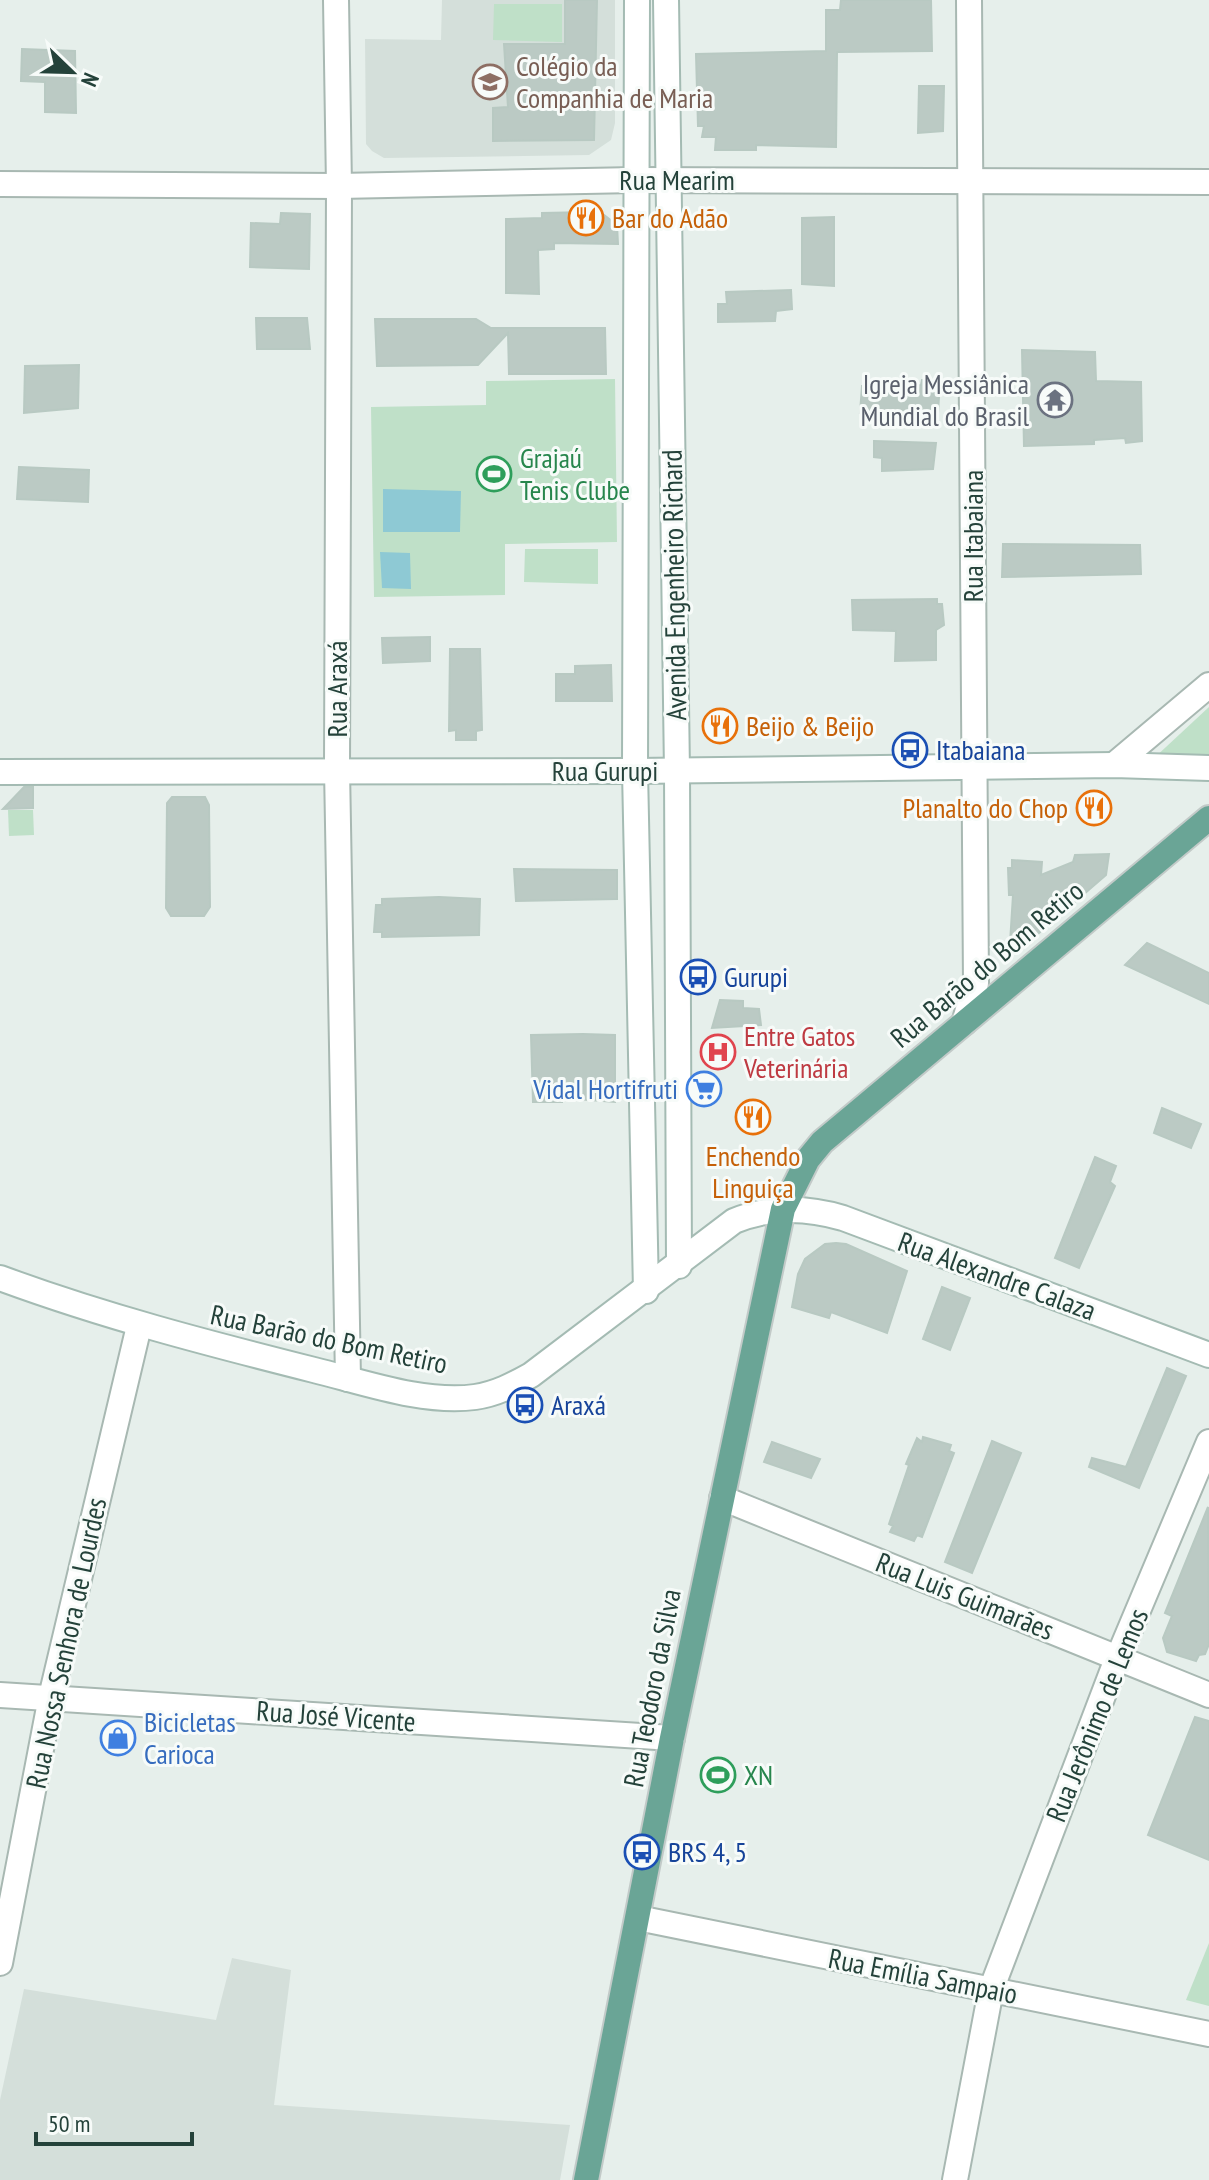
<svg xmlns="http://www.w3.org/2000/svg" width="1209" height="2180" font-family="'PT Sans Narrow',sans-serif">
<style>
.built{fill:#d4dfda}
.green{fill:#bfe0c8}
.water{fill:#8ec9d4}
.building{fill:#bbcac4;stroke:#b8c9c2;stroke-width:2}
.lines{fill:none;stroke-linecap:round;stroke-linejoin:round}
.street-casing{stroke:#a8b8b2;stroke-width:28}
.secondary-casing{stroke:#a4bbb3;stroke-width:28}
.primary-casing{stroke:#c2cac8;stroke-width:28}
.street{stroke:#fff;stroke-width:24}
.secondary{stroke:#fff;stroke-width:24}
.primary{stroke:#6aa596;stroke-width:24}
.labels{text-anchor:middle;stroke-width:6;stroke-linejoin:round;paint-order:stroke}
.education-label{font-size:28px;fill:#785e54;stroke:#f7fbf9;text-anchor:start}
.street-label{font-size:28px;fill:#24423a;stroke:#f7fbf9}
.food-label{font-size:28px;fill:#c56008;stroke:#f7fbf9;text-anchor:start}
.worship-label{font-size:28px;fill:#5b616d;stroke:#f7fbf9;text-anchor:end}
.leisure-label{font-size:28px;fill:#27864d;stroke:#f7fbf9;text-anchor:start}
.transit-label{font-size:28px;fill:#164399;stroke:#f7fbf9;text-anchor:start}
.health-label{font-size:28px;fill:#be3a42;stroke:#f7fbf9;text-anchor:start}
.shop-label{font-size:28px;fill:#366cbe;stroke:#f7fbf9;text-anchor:end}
</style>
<rect width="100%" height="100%" fill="#e6efeb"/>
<g class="built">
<polygon points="442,0 615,0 615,123 611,140 589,155 384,158 372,151 366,144 365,39 441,40"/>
<polygon points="232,1958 291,1970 274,2105 570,2125 560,2180 0,2180 0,2100 24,1989 216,2020"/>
</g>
<g class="green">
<polygon points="494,4 562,4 562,42 493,40"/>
<polygon points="615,379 617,542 505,544 505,595 374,597 371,407 486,405 486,381"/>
<polygon points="525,549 598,549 598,584 524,582"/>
<polygon points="1209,707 1209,765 1152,760"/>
<polygon points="8,810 33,810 34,835 9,836"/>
<polygon points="1209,1943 1209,2006 1186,2000"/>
</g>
<g class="water">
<polygon points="383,489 461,491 460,532 383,532"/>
<polygon points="380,552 410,553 411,589 382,588"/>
</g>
<g class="building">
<polygon points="565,0 597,0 594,140 493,141 493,108 508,107 504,44 565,44"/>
<polygon points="841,0 931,0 932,51 837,52 836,147 756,145 756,150 715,150 716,137 702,137 704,126 698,126 696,54 826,51 826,10 840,10"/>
<polygon points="22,49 75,51 76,113 45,112 45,82 21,81"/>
<polygon points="919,86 944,86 943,131 918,133"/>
<polygon points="590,212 604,215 617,225 618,244 554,243 554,249 538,250 539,294 506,293 506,219 542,218 542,213"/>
<polygon points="281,213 310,214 309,269 250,267 251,223 280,224"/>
<polygon points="834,217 834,286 802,284 802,218"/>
<polygon points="791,290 792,309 776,311 775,321 718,322 718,304 727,304 726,292"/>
<polygon points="256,318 307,318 310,349 257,349"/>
<polygon points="375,319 476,319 491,328 605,328 606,374 509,374 508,333 478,365 377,366"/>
<polygon points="1022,350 1095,352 1096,381 1141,382 1142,441 1126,443 1125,438 1094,440 1094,444 1024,446"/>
<polygon points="79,365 78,408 24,413 25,366"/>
<polygon points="922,380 940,381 938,413 860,413 862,386 921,385"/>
<polygon points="874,441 936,443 933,469 882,471 882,458 874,457"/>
<polygon points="19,467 89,470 88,502 17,499"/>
<polygon points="1003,544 1140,545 1141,574 1002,577"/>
<polygon points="937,599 937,604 942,604 944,625 936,630 936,660 895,661 896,631 853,630 852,600"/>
<polygon points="430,637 430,661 383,663 382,638"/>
<polygon points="450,649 480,649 482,730 476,731 476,740 456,740 456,730 449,731"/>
<polygon points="611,665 612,701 556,701 556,674 575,674 575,666"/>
<polygon points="24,787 33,787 33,808 3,809"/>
<polygon points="172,797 205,797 209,805 210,907 204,916 171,916 166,908 167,803"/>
<polygon points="1109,854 1106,875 1032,939 1010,943 1013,895 1009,895 1008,868 1012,868 1012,860 1042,862 1041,875 1073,862 1075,855"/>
<polygon points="514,869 617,870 617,899 516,901"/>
<polygon points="439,897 480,899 479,935 382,937 382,932 374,932 376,905 382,905 382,899"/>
<polygon points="1147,943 1209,973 1209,1004 1125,965"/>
<polygon points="720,1000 743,1001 743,1008 759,1009 761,1025 712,1028"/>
<polygon points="583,1034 615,1035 615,1102 562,1098 562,1102 533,1102 531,1035"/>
<polygon points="1162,1108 1201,1124 1191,1148 1154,1133"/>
<polygon points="1095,1157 1116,1166 1110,1182 1115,1186 1079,1268 1055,1258"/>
<polygon points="836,1243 846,1244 907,1271 887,1333 831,1312 829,1318 792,1307 798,1274 805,1259 825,1244"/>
<polygon points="942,1287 970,1298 950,1350 923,1339"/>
<polygon points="1167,1368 1186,1376 1139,1488 1089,1467 1092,1458 1126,1467"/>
<polygon points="923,1437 951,1445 949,1451 954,1453 922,1537 917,1535 914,1541 890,1532 893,1526 889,1524 909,1465 906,1464 917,1438 922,1442"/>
<polygon points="992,1441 1021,1453 972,1573 945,1562"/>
<polygon points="772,1442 820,1459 811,1478 764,1462"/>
<polygon points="1208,1507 1209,1644 1205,1654 1199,1655 1196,1661 1167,1652 1163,1638 1172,1616 1165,1613"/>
<polygon points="1195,1717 1209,1721 1209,1860 1148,1835"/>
</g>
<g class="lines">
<g class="street-casing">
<g id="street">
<polyline points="336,0 339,186 337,769 348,1379"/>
<polyline points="0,184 339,186 636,180 1209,182"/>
<polyline points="1114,765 1209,685"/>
<polyline points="964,1023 976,983 969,0"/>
<polyline points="722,1498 1209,1695"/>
<polyline points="0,1695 672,1738"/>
<polyline points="638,1918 1209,2034"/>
<polyline points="0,1963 51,1697 139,1326"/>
<polyline points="955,2180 991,1990 1112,1672 1209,1442"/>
</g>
</g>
<g class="secondary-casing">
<g id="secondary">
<polyline points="637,0 635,771 646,1291"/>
<polyline points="666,0 677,771 679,1266"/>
<polyline points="0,772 635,771 1114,765 1209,768"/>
<path d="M0 1278C103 1316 207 1343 314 1370 363 1382 424 1404 475 1397 496 1394 513 1385 531 1375L734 1221C770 1206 806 1207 843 1218L1209 1355"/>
</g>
</g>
<g class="primary-casing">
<polyline id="primary" points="586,2180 672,1738 783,1209 808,1159 822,1142 1209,818"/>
</g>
<use href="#street" class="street"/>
<use href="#secondary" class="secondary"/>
<use href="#primary" class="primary"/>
</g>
<defs>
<g id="school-ring" transform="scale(1.8)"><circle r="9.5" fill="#f7fbf9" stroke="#8d6e63" stroke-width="1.5"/><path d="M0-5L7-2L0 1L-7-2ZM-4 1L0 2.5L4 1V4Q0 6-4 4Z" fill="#8d6e63"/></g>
<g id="restaurant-ring" transform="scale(1.8)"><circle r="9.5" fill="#f7fbf9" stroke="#e8710a" stroke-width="1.5"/><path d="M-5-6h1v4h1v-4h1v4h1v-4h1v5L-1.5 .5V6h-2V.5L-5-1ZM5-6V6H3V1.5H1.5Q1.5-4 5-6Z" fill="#e8710a"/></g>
<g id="temple-ring" transform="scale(1.8)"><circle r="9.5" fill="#f7fbf9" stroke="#6b7280" stroke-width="1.5"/><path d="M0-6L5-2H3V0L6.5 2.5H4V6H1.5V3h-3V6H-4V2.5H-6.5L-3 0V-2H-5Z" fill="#6b7280"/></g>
<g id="stadium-ring" transform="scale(1.8)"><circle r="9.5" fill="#f7fbf9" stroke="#2e9e5b" stroke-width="1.5"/><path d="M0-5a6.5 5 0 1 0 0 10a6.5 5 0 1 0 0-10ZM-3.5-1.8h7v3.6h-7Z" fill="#2e9e5b"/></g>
<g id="bus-ring" transform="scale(1.8)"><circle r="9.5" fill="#f7fbf9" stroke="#1a4fb4" stroke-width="1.5"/><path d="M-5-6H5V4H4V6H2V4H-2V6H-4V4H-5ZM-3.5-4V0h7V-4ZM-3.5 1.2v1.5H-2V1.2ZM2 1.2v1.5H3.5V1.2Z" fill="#1a4fb4"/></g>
<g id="hospital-ring" transform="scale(1.8)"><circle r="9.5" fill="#f7fbf9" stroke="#e0444e" stroke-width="1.5"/><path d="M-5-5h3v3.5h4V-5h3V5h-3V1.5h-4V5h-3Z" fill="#e0444e"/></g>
<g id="supermarket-ring" transform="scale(1.8)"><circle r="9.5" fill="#f7fbf9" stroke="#3f7fe0" stroke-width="1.5"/><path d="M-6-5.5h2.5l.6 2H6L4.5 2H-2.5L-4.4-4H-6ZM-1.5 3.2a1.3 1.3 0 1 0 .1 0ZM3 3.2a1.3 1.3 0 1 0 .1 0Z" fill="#3f7fe0"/></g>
<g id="shop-ring" transform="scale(1.8)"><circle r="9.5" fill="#f7fbf9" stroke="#3f7fe0" stroke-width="1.5"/><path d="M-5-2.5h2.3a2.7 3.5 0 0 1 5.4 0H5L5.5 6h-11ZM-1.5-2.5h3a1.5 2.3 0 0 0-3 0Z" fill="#3f7fe0"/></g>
</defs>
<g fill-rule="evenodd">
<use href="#school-ring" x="490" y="82"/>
<use href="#restaurant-ring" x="586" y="218"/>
<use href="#temple-ring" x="1055" y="400"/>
<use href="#stadium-ring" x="494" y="474"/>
<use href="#restaurant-ring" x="720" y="726"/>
<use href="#bus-ring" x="910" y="750"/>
<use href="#restaurant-ring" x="1094" y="808"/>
<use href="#bus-ring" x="698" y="977"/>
<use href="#hospital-ring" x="718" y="1052"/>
<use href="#supermarket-ring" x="704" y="1089"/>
<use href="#restaurant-ring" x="753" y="1117"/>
<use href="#bus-ring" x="525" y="1405"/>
<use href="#shop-ring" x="118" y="1738"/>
<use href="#stadium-ring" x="718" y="1775"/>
<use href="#bus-ring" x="642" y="1852"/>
</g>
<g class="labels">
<g class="education-label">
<text x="516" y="76">Colégio da<tspan x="516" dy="32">Companhia de Maria</tspan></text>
</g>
<g class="street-label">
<text x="677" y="190">Rua Mearim</text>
<text transform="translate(973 536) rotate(-90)" y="10">Rua Itabaiana</text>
<text transform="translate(674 585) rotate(-91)" y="10">Avenida Engenheiro Richard</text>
<text transform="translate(337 689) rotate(-90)" y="10">Rua Araxá</text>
<text x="605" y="781">Rua Gurupi</text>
<text transform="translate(987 964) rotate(-40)" y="10">Rua Barão do Bom Retiro</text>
<text transform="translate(997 1276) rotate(20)" y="10">Rua Alexandre Calaza</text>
<text transform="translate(329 1339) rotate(12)" y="10">Rua Barão do Bom Retiro</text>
<text transform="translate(965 1596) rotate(22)" y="10">Rua Luis Guimarães</text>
<text transform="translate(66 1643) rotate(-78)" y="10">Rua Nossa Senhora de Lourdes</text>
<text transform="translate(652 1688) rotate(-79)" y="10">Rua Teodoro da Silva</text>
<text transform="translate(1097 1715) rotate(-68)" y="10">Rua Jerônimo de Lemos</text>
<text transform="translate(336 1716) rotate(4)" y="10">Rua José Vicente</text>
<text transform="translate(923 1976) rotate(11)" y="10">Rua Emília Sampaio</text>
</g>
<g class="food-label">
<text x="612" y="228">Bar do Adão</text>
<text x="746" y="736">Beijo &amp; Beijo</text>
<text x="1068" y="818" text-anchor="end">Planalto do Chop</text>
<text x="753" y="1166" text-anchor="middle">Enchendo<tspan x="753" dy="32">Linguiça</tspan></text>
</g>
<g class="worship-label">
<text x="1029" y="394">Igreja Messiânica<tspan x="1029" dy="32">Mundial do Brasil</tspan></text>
</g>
<g class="leisure-label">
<text x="520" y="468">Grajaú<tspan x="520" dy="32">Tenis Clube</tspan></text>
<text x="744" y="1785">XN</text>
</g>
<g class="transit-label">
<text x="936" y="760">Itabaiana</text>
<text x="724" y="987">Gurupi</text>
<text x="551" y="1415">Araxá</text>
<text x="668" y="1862">BRS 4, 5</text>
</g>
<g class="health-label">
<text x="744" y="1046">Entre Gatos<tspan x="744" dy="32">Veterinária</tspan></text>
</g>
<g class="shop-label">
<text x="678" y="1099">Vidal Hortifruti</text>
<text x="144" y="1732" text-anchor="start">Bicicletas<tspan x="144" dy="32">Carioca</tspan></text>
</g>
</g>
<g transform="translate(72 72) rotate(113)" stroke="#f7fbf9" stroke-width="6" paint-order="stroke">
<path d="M0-6L14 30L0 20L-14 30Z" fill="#24423a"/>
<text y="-12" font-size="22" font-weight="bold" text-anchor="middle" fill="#24423a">N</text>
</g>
<path d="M36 2132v12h156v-12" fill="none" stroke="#24423a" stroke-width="4"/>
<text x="48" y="2132" font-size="24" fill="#24423a" stroke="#f7fbf9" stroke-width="6" paint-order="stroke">50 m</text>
</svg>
